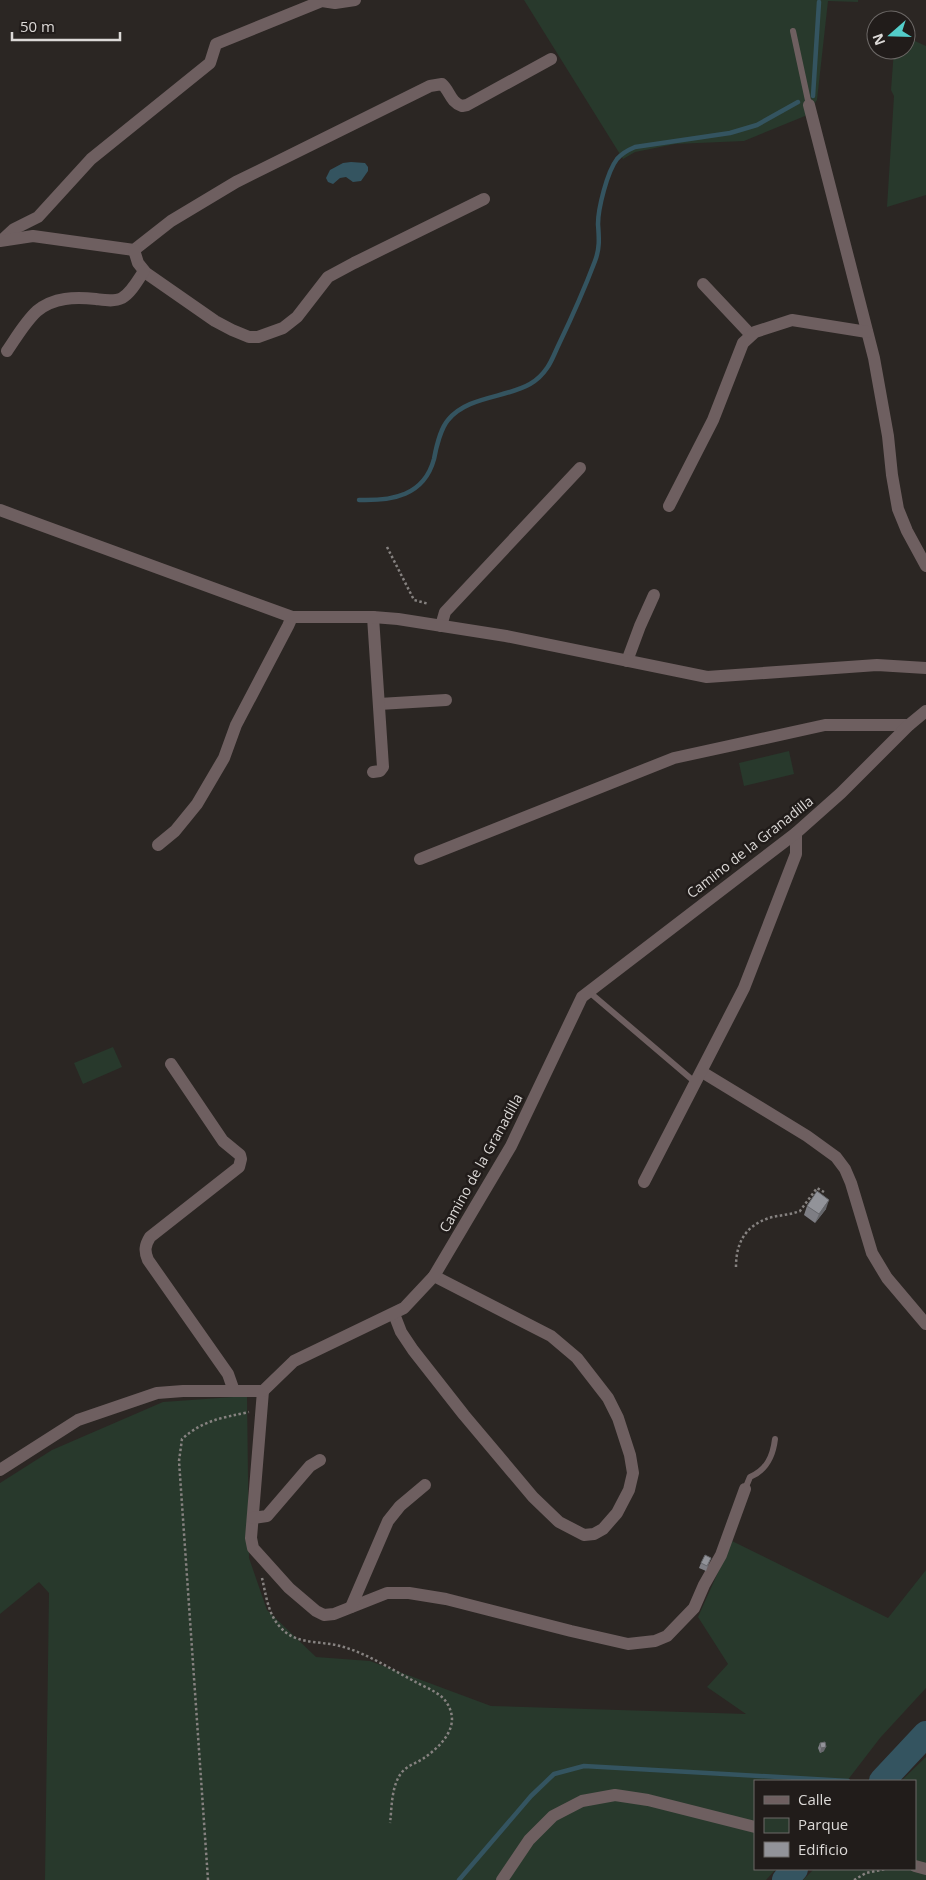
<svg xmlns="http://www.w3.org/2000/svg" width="926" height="1880" font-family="'Open Sans',sans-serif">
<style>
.green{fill:#28392c}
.water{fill:#345460}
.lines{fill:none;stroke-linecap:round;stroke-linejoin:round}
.stream{stroke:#345460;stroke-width:4.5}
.river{stroke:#345460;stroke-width:26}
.path{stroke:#868280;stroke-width:2.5;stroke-dasharray:2.5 2.5;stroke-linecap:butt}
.service{stroke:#6e5f60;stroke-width:6}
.minor{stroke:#6e5f60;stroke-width:12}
.tertiary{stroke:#6e5f60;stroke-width:12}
.wall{fill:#7e7e84}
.shaded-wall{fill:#66676b}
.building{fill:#929399;stroke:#66676b}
.labels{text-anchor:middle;stroke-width:5;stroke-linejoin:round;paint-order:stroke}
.street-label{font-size:14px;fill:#dcd9d7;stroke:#211c1a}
</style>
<rect width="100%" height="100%" fill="#2b2623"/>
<g class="green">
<polygon points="524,0 858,0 858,2 828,1 817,100 805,116 744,141 675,144 635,152 623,159"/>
<polygon points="906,37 926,46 926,195 887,207 894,96 891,90 894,50 906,50"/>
<polygon points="789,751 794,774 744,786 739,763"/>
<polygon points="113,1047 122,1067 83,1084 74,1063"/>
<polygon points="247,1396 249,1558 267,1610 316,1657 370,1661 491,1706 746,1714 707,1687 728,1664 698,1617 732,1541 888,1618 926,1570 926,1688 880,1738 847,1781 755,1781 755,1869 776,1869 766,1880 45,1880 49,1593 39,1582 0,1614 0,1483 52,1450 163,1402"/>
<polygon points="926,1757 926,1880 803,1880 814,1869 915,1869 915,1781 901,1781"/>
</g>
<polygon class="water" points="351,162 365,163 368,167 368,171 361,181 353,182 346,177 340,178 333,184 328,182 326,178 330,170 343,163"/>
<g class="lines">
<g class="stream">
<polyline points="813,96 819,2"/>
<path d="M359 500C392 501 424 496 434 459 436 448 441 428 448 420 467 396 506 398 530 384 537 380 543 374 547 368 552 361 555 352 559 344 572 317 584 290 595 261 600 248 599 238 598 224 598 209 607 172 617 159 622 153 628 150 635 147L730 133 757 125 798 102"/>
<polyline points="459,1880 531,1796 554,1774 584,1766 848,1781"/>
</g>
<g class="river">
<polyline points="882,1781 926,1734"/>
<polyline points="785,1880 795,1869"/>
</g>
<g class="path">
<polyline points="387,547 414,600 429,604"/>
<path d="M736 1267C736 1243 745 1226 769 1218 779 1215 790 1215 800 1211L817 1188 824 1192"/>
<path d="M262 1578C266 1595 268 1614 280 1627 295 1644 316 1641 336 1645 363 1651 387 1667 412 1680 422 1686 435 1690 444 1699 449 1705 452 1712 452 1720 451 1736 437 1749 424 1758 417 1763 408 1765 402 1772 391 1786 392 1807 390 1823"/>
<path d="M208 1880 179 1461 182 1439C203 1420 222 1418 249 1412"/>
<polyline points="854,1880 866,1873 885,1869"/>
</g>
<g class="service">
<polyline points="793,31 809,105"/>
<polyline points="588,991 696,1083"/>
<path d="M745 1489 750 1477C767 1470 773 1456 775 1439"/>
</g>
<g class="minor">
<polyline points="809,105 874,358 888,436 892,475 898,509 907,531 926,566"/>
<polyline points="2,240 14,229 38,217 91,159 210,63 216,44 322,1 335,3 355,0"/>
<path d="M0 241 33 236 134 250 171 221 236 182 430 86 442 84C450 91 450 102 462 106L467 105 551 59"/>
<polyline points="134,250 138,263 146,273 215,321 232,330 249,337 258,337 283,328 297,317 328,277 354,263 484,199"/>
<polyline points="703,284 751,335"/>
<path d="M7 351C16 338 25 322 37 311 54 297 75 297 96 299 104 300 114 302 122 298 131 293 138 280 144 271"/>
<polyline points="669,506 713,420 743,343 755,332 792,320 867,332"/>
<polyline points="441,626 445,612 580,468"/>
<polyline points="627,661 640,626 654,595"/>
<polyline points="379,704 446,700"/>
<polyline points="373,772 380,771 383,767 373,617"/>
<polyline points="158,845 175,831 197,804 224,758 236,725 288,626 292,617"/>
<polyline points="420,859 674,758 825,725 909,725"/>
<path d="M171 1064 223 1141 240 1155 241 1159 239 1167 150 1237C145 1245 144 1251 148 1260L228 1374 234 1391"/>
<polyline points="702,1072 807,1136 836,1157 845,1169 851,1183 872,1253 887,1278 926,1324"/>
<polyline points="644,1182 744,988 796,854 796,833"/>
<polyline points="394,1314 401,1332 413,1350 464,1415 533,1497 559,1522 584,1535 594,1534 603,1529 617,1513 629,1490 633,1473 630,1455 618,1418 608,1398 577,1358 551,1336 434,1276"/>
<polyline points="263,1391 251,1538 253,1548 289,1588 316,1611 324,1615 334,1614 387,1593 409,1593 446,1599 571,1631 628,1644 655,1641 667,1636 694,1608 704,1585 721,1555 745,1489"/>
<polyline points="0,1470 78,1420 157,1393 183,1391 263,1391 294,1361 404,1308 434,1276 511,1146 582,997 796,833 841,793 909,725 926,711"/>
<polyline points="253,1518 267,1516 310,1466 320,1460"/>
<polyline points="351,1607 388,1521 400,1506 425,1485"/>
<polyline points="915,1866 926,1869"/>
<polyline points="502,1880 529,1840 553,1816 582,1801 615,1795 648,1800 755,1827"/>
</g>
<polyline class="tertiary" points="0,510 292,617 373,617 398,619 506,636 707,677 877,665 926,668"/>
</g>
<g class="wall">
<polygon points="807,1206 826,1209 815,1223 804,1215"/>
<polygon points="711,1558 706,1571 699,1568 701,1563"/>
<polygon points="820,1743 824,1751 820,1753 818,1748"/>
</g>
<g class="shaded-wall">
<polygon points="829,1200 826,1209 815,1223 819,1214"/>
<polygon points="826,1747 824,1751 820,1753 821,1748"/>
</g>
<g class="building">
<polygon points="817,1191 829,1200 819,1214 807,1206"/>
<polygon points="705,1555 711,1558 707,1566 701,1563"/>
<polygon points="825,1742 826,1747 821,1748 820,1743"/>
</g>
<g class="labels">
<g class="street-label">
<text transform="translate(750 847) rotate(-38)" y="5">Camino de la Granadilla</text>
<text transform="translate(481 1163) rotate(-61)" y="5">Camino de la Granadilla</text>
</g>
</g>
<rect x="754" y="1780" width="162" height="90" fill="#211c1a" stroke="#6c6866"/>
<rect x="764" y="1796" width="25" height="8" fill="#6e5f60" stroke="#6c6866"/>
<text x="798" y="1805" font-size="15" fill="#dcd9d7">Calle</text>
<rect x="764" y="1818" width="25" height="15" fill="#28392c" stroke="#6c6866"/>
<text x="798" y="1830" font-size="15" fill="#dcd9d7">Parque</text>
<rect x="764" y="1842" width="25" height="15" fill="#929399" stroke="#6c6866"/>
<text x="798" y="1855" font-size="15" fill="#dcd9d7">Edificio</text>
<g transform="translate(891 35) rotate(250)"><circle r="24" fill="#211c1a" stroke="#6c6866"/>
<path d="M0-4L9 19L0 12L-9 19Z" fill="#53cdca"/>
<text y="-8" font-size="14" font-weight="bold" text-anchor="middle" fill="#dcd9d7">N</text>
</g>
<path d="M12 32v8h108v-8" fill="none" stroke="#dcd9d7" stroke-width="2.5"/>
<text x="20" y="32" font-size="15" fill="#dcd9d7" stroke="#211c1a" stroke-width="4" paint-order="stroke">50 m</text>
</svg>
